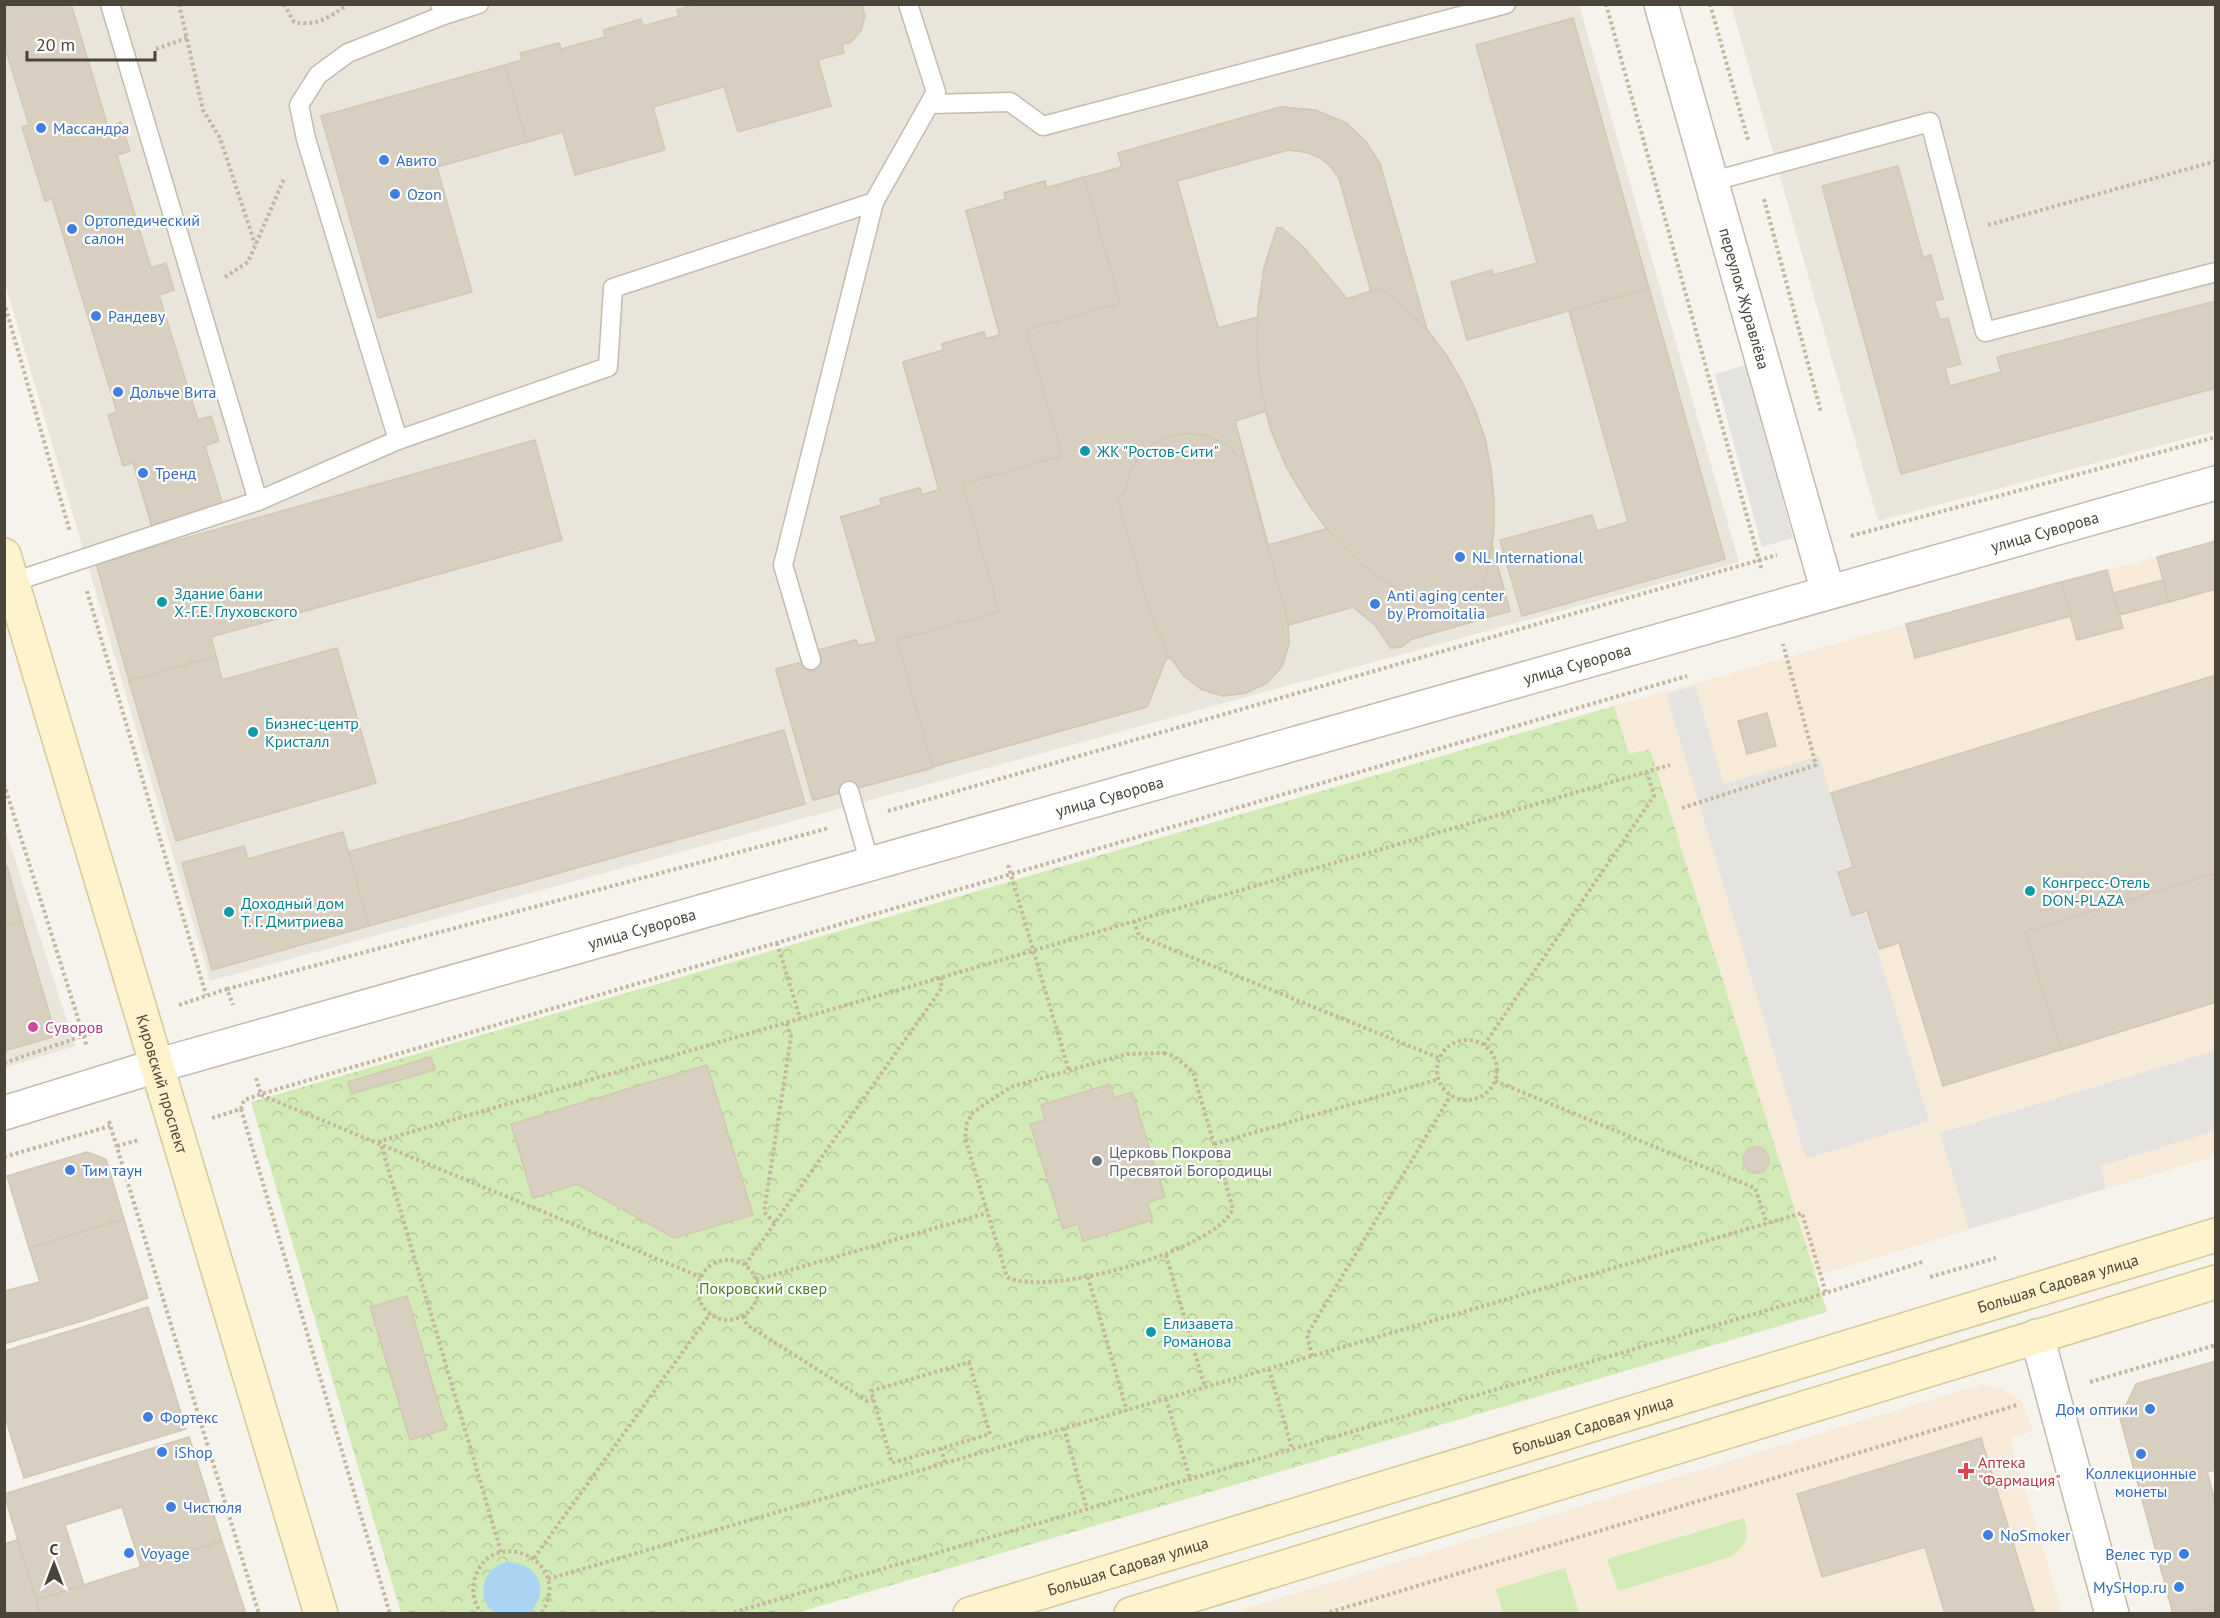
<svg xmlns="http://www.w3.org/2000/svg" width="2220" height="1618" font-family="'PT Sans',sans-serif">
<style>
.residential{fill:#eae5da}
.commercial{fill:#f7ead8}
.grass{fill:#d2eab5}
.park{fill:url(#park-crowns)}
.parking{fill:#e5e3e0}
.water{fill:#a9d4f2}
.building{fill:#d8cfc1;stroke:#d3c7b4;stroke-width:1.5;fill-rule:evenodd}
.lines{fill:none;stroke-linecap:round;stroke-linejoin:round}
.service-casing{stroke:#c2bbae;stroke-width:21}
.minor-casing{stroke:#c2bbae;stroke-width:36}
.tertiary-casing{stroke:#c2bbae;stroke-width:36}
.secondary-casing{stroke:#d6c79b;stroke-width:36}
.path{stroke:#c4b79f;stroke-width:4;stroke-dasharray:3 3;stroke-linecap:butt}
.service{stroke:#fff;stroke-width:18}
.minor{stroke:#fff;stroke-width:33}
.tertiary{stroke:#fff;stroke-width:33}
.secondary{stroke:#fff3cd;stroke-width:33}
.shop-dot{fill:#3f7fe0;stroke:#fff;stroke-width:2}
.culture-dot{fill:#0f9aa8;stroke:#fff;stroke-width:2}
.hotel-dot{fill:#d1479c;stroke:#fff;stroke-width:2}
.worship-dot{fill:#6b7280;stroke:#fff;stroke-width:2}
.health-dot{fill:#e0444e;stroke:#fff;stroke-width:2}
.labels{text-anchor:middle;stroke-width:4.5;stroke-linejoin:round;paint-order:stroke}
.shop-label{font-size:16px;fill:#366cbe;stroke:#fff;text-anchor:start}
.street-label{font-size:16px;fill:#4b4439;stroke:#fff}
.culture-label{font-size:16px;fill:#0d838f;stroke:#fff;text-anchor:start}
.hotel-label{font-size:16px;fill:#b23c85;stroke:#fff;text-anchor:start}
.worship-label{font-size:16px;fill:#5b616d;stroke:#fff;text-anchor:start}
.park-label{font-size:16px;fill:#4a7f2a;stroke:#fff}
.health-label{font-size:16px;fill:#be3a42;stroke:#fff;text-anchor:start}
</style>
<defs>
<pattern id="park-crowns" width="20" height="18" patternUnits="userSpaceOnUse" patternTransform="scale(1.5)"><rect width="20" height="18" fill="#d2eab5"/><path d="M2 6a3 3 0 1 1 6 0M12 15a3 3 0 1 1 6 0" fill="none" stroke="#b6ca9c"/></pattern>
</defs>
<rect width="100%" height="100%" fill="#f6f3ec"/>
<g class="residential">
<polygon points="5,5 1579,5 1739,562 210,981 5,283"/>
<polygon points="1731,5 2215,5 2215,431 1878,521"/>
<polygon points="4,825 75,1046 5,1068 4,1068"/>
</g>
<g class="commercial">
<polygon points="2215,541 2215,1156 1815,1276 1650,749 1629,755 1614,706 1906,624"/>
<polygon points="1983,1384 2003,1389 2021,1401 2033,1430 2010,1439 2062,1613 1227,1614"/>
</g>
<g class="grass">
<path d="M1744 1518C1750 1538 1747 1545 1730 1557L1618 1591 1607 1559Z"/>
<polygon points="1565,1568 1579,1613 1503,1613 1496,1589"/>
</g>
<polygon class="park" points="1614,706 1629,754 1650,749 1827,1312 796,1613 401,1613 251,1102"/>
<g class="parking">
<polygon points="1746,365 1793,538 1762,547 1715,374"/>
<polygon points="1695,686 1724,784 1819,756 1852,866 1837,870 1851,917 1866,913 1929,1121 1806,1159 1666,694"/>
<polygon points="2215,1051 2215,1131 2100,1166 2106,1188 1969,1229 1940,1133"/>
</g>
<path class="water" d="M507 1562C528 1562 547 1578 538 1600 536 1605 534 1609 530 1612 524 1616 500 1616 494 1612 480 1604 481 1581 491 1571 495 1566 501 1564 507 1562Z"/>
<g class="building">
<polygon points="4,4 71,4 108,127 121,122 130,151 117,155 151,268 166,263 174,290 159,295 198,420 211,416 219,441 205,446 223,505 152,527 133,463 123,466 108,415 117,412 52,199 45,201 22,127 29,125 4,44"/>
<polygon points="696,4 862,4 865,16 861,31 850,43 842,44 844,53 818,60 831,106 738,132 724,87 653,107 665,150 575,175 563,132 527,142 505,65 522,60 520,53 559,43 561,49 605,37 603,30 641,19 643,26 679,16 677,10"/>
<polygon points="1573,18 1649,288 1467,340 1451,282 1492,270 1493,275 1537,263 1476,45"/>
<polygon points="505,65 527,142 437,167 472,292 378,318 321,116"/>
<path d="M1281 107 1315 110 1346 123 1366 142 1380 164 1427 330 1446 355 1462 382 1475 410 1485 439 1491 470 1494 501 1492 546 1510 611 1412 639 1401 647 1391 648 1375 625 1353 607 1288 625 1289 644 1282 666 1267 683 1246 693 1223 696 1201 689 1183 675 1171 658 1166 659 1147 707 813 800 776 669 818 658 816 651 856 640 858 646 877 642 841 517 882 505 880 499 920 488 922 495 939 490 903 362 944 350 942 344 984 332 986 339 1000 335 966 211 1006 199 1004 193 1045 181 1046 188 1122 167 1118 153ZM1288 150 1305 152 1319 157 1330 166 1339 178 1371 291 1347 299 1304 248 1282 228H1277L1264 268 1258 317 1218 328 1177 181ZM1266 411 1271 430 1287 468 1308 503 1327 529 1268 545 1235 421Z"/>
<path d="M1281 107 1315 110 1346 123 1366 142 1380 164 1427 330 1446 355 1462 382 1475 410 1485 439 1491 470 1494 501 1492 546 1510 611 1412 639 1401 647 1391 648 1375 625 1353 607 1166 659 1147 707 813 800 776 669 818 658 816 651 856 640 858 646 877 642 841 517 882 505 880 499 920 488 922 495 939 490 903 362 944 350 942 344 984 332 986 339 1000 335 966 211 1006 199 1004 193 1045 181 1046 188 1122 167 1118 153ZM1288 150 1305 152 1319 157 1330 166 1339 178 1371 291 1347 299 1304 248 1282 228H1277L1264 268 1258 317 1218 328 1177 181ZM1266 411 1271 430 1287 468 1308 503 1327 529 1268 545 1235 421Z"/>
<polygon points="1898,166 1923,257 1931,255 1943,299 1934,301 1940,320 1948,318 1961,364 1945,368 1950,386 2001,372 1997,357 2216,301 2216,388 1901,474 1822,186"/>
<polygon points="1084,177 1120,303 1026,330 1062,456 963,484 999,612 897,640 933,768 813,800 776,669 818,658 816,651 856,640 858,646 877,642 841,517 882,505 880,499 920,488 922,495 939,490 903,362 944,350 942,344 984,332 986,339 1000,335 966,211 1006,199 1004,193 1045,181 1046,188"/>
<polygon points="1277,228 1282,228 1304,248 1347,299 1381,288 1405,308 1427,330 1446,355 1462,382 1475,410 1485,439 1491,470 1494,501 1494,532 1489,562 1482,593 1471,622 1468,622 1432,608 1396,588 1362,565 1327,529 1308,503 1287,468 1271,430 1266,411 1261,390 1257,350 1258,308 1264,268"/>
<polygon points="1649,288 1725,559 1522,616 1500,540 1592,515 1597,531 1628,522 1569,311"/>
<polygon points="1189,433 1208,436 1226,444 1245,463 1288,621 1289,644 1282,666 1267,683 1246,693 1223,696 1201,689 1183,675 1169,655 1151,616 1117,497 1124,494 1129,475 1138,458 1152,445 1170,436"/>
<polygon points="535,440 562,540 211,637 216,656 129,681 96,563"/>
<polygon points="2216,541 2216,589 2169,602 2157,557"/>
<polygon points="2107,570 2123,628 2077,640 2061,582"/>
<polygon points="2163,580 2169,602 2119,615 2113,593"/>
<polygon points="2061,582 2071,616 1915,658 1906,624"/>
<polygon points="337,648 376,783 176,841 129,681 216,656 222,680"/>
<polygon points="2216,675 2216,1002 1943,1086 1899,943 1879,949 1867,911 1852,916 1838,872 1853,867 1831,793"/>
<polygon points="1767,713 1776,746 1747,754 1738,721"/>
<polygon points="784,730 805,804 369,926 348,852"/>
<polygon points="343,832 369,926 212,970 182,863 244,846 248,859"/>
<polygon points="7,866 22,921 4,926 4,867"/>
<polygon points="2216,873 2216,1002 2061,1050 2025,932"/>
<polygon points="22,921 56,1036 4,1051 4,926"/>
<polygon points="431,1057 435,1070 351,1094 348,1082"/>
<polygon points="707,1065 753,1215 674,1238 577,1184 533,1198 511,1124"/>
<polygon points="1110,1084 1114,1098 1132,1092 1165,1197 1147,1203 1153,1220 1083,1241 1078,1224 1063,1229 1030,1124 1045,1120 1041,1105"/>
<circle cx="1756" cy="1160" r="13"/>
<polygon points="87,1152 106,1159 124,1219 29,1248 7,1176"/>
<polygon points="124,1219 148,1298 89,1319 4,1344 4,1291 40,1282 29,1248"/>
<polygon points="407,1296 446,1429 410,1440 370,1307"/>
<polygon points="148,1307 186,1429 24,1478 4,1414 4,1351"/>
<polygon points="2216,1361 2216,1470 2207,1472 2216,1504 2216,1605 2185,1614 2173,1614 2120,1418 2136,1384"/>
<polygon points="189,1437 222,1541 141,1567 122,1507 65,1525 84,1585 36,1600 4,1494"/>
<polygon points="1981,1438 2035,1614 1945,1614 1925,1547 1822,1577 1797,1494"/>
<polygon points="17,1540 36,1600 40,1614 4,1614 4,1544"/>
<polygon points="222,1541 246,1614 40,1614 36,1600"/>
<polygon points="2216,1605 2216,1614 2185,1614"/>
</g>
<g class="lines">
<g class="service-casing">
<g id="service">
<polyline points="440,4 444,15 479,4"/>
<polyline points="932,104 1010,102 1043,126 1506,4"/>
<polyline points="1710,182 1930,122 1985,332 2216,272"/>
<polyline points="398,440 306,139 299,105 318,75 348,53 444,15"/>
<polyline points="258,501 398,440 608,367 613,288 874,202 936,92 908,4"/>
<polyline points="13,582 258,501 110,4"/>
<polyline points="811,660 783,565 874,202"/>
<polyline points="849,791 870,864"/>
</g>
</g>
<g class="minor-casing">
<g id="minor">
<path id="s1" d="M1661 4 1828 592"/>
<polyline points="2037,1336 2112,1614"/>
</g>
</g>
<g class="tertiary-casing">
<g id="tertiary">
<path id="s2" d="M4 1113 156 1066 2216 483"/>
</g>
</g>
<g class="secondary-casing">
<g id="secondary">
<path id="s3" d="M4 555 321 1614"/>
<path id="s4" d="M970 1614 2216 1235"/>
<polyline points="1131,1614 2216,1282"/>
</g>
</g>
<g class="path">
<polyline points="179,4 203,110 220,138 255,244"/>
<path d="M284 4 294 22C316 27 330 17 348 4"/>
<polyline points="1606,4 1762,571"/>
<polyline points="1710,4 1748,140"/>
<polyline points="156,49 187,38"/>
<polyline points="1764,199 1821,412"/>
<polyline points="1988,225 2216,161"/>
<polyline points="225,277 248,262 284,179"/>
<polyline points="4,302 70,532"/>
<polyline points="1851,536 2216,437"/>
<polyline points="87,591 206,995"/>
<polyline points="4,784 87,1047"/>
<polyline points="1682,808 1816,765 1783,644"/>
<polyline points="888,811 1777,555"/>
<polyline points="1008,865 1069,1071"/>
<polyline points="1134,921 1139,936 1439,1058"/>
<polyline points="777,943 800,1018"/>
<polyline points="227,989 829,828"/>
<polyline points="179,1005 227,989 233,1005"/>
<circle cx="1467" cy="1070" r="30"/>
<polyline points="1484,1045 1654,796 1647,772"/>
<path d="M1164 1053 1174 1056 1193 1072 1233 1209C1215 1251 1046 1298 1007 1277L965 1138 967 1123 973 1112 1011 1087 1127 1054Z"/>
<polyline points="4,1063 106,1028"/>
<polyline points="256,1078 261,1094"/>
<polyline points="1495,1081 1755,1188 1767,1224"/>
<polyline points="261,1095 701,1277"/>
<polyline points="241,1109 390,1614"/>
<polyline points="212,1118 241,1109 244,1100 261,1094 1687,676"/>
<polyline points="109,1121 259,1614"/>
<polyline points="1214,1144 1439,1079"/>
<polyline points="117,1146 139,1140"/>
<polyline points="4,1157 110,1126"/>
<polyline points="775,1223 764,1212 791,1037 786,1022"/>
<polyline points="1166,1255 1205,1388"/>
<circle cx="728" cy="1290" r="30"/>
<polyline points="745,1265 942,988 940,978"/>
<polyline points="1088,1277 1127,1411"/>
<polyline points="1930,1277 1996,1258"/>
<polyline points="756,1280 987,1213"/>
<polyline points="743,1316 747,1325 867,1401 873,1399"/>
<polyline points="1312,1356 1307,1335 1451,1095"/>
<polygon points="969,1362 990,1434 892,1463 871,1391"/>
<polyline points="1269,1369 1292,1449"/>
<polyline points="2090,1382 2216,1345"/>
<polyline points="1166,1399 1190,1479"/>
<polyline points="1064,1428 1087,1509"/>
<polyline points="941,1448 945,1463"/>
<polyline points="501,1552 380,1141 1670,765"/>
<polyline points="534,1558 710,1314"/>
<polyline points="548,1579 1802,1213 1826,1293"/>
<path d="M482 1614C474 1604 471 1591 475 1578 491 1524 576 1560 541 1614"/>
<polyline points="728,1614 1826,1293 1925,1261"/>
<polyline points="1324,1614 2017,1405"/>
</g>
<use href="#service" class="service"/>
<use href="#minor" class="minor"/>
<use href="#tertiary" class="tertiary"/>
<use href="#secondary" class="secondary"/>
</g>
<g class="shop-dot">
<circle cx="41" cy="128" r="6"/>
<circle cx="384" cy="160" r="6"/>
<circle cx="395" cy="194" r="6"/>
<circle cx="72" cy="229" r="6"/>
<circle cx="96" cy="316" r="6"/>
<circle cx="118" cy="392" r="6"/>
<circle cx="143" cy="473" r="6"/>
<circle cx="1460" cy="557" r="6"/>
<circle cx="1375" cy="604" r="6"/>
<circle cx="70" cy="1170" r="6"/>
<circle cx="2150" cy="1409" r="6"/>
<circle cx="148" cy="1417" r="6"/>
<circle cx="162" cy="1452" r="6"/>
<circle cx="2141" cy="1454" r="6"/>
<circle cx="171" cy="1507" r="6"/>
<circle cx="1988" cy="1535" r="6"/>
<circle cx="129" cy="1553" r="6"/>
<circle cx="2184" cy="1554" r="6"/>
<circle cx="2179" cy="1587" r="6"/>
</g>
<g class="culture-dot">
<circle cx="1085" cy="451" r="6"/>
<circle cx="162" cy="602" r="6"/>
<circle cx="253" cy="732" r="6"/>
<circle cx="2030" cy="891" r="6"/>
<circle cx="229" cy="912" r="6"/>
<circle cx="1151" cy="1332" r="6"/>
</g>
<circle class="hotel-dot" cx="33" cy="1027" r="6"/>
<circle class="worship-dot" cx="1097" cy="1161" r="6"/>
<path class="health-dot" d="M1963 1462h6v6h6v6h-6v6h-6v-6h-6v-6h6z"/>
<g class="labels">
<g class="shop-label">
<text x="53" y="134">Массандра</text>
<text x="396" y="166">Авито</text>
<text x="407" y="200">Ozon</text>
<text x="84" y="226">Ортопедический<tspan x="84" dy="18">салон</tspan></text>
<text x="108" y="322">Рандеву</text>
<text x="130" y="398">Дольче Вита</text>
<text x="155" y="479">Тренд</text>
<text x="1472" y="563">NL International</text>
<text x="1387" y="601">Anti aging center<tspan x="1387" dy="18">by Promoitalia</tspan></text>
<text x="82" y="1176">Тим таун</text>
<text x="2138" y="1415" text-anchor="end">Дом оптики</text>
<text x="160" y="1423">Фортекс</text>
<text x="174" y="1458">iShop</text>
<text x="2141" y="1479" text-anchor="middle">Коллекционные<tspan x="2141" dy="18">монеты</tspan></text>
<text x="183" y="1513">Чистюля</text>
<text x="2000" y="1541">NoSmoker</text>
<text x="141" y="1559">Voyage</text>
<text x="2172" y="1560" text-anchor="end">Велес тур</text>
<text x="2167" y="1593" text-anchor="end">MySHop.ru</text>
</g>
<g class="street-label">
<text dy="6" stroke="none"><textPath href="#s1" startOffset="306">переулок Журавлёва</textPath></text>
<text dy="6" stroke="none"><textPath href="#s2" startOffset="2122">улица Суворова</textPath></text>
<text dy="6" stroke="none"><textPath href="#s2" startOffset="1636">улица Суворова</textPath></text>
<text dy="6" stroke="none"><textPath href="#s2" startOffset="1150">улица Суворова</textPath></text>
<text dy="6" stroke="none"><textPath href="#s2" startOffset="664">улица Суворова</textPath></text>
<text dy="6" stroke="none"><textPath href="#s3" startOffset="552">Кировский проспект</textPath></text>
<text dy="6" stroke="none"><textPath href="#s4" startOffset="1137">Большая Садовая улица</textPath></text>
<text dy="6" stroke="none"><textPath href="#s4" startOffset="651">Большая Садовая улица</textPath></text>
<text dy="6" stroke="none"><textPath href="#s4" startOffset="165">Большая Садовая улица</textPath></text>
</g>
<g class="culture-label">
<text x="1097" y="457">ЖК "Ростов-Сити"</text>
<text x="174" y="599">Здание бани<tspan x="174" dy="18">Х.-Г.Е. Глуховского</tspan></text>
<text x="265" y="729">Бизнес-центр<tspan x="265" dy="18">Кристалл</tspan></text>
<text x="2042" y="888">Конгресс-Отель<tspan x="2042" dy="18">DON-PLAZA</tspan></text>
<text x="241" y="909">Доходный дом<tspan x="241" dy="18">Т. Г. Дмитриева</tspan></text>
<text x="1163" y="1329">Елизавета<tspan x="1163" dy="18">Романова</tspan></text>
</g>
<g class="hotel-label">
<text x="45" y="1033">Суворов</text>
</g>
<g class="worship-label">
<text x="1109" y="1158">Церковь Покрова<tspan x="1109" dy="18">Пресвятой Богородицы</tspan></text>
</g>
<g class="park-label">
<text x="763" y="1294">Покровский сквер</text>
</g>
<g class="health-label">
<text x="1978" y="1468">Аптека<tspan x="1978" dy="18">"Фармация"</tspan></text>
</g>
</g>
<rect width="2220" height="1618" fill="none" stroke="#4b4439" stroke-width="12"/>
<g transform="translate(54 1564)" stroke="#ffffff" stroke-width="4.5" paint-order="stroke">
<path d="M0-4.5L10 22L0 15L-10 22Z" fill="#4b4439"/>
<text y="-9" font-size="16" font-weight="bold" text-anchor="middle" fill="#4b4439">С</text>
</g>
<path d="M27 51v9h128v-9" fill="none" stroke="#4b4439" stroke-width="3"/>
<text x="36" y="51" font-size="18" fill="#4b4439" stroke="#ffffff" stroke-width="4.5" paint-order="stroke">20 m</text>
</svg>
